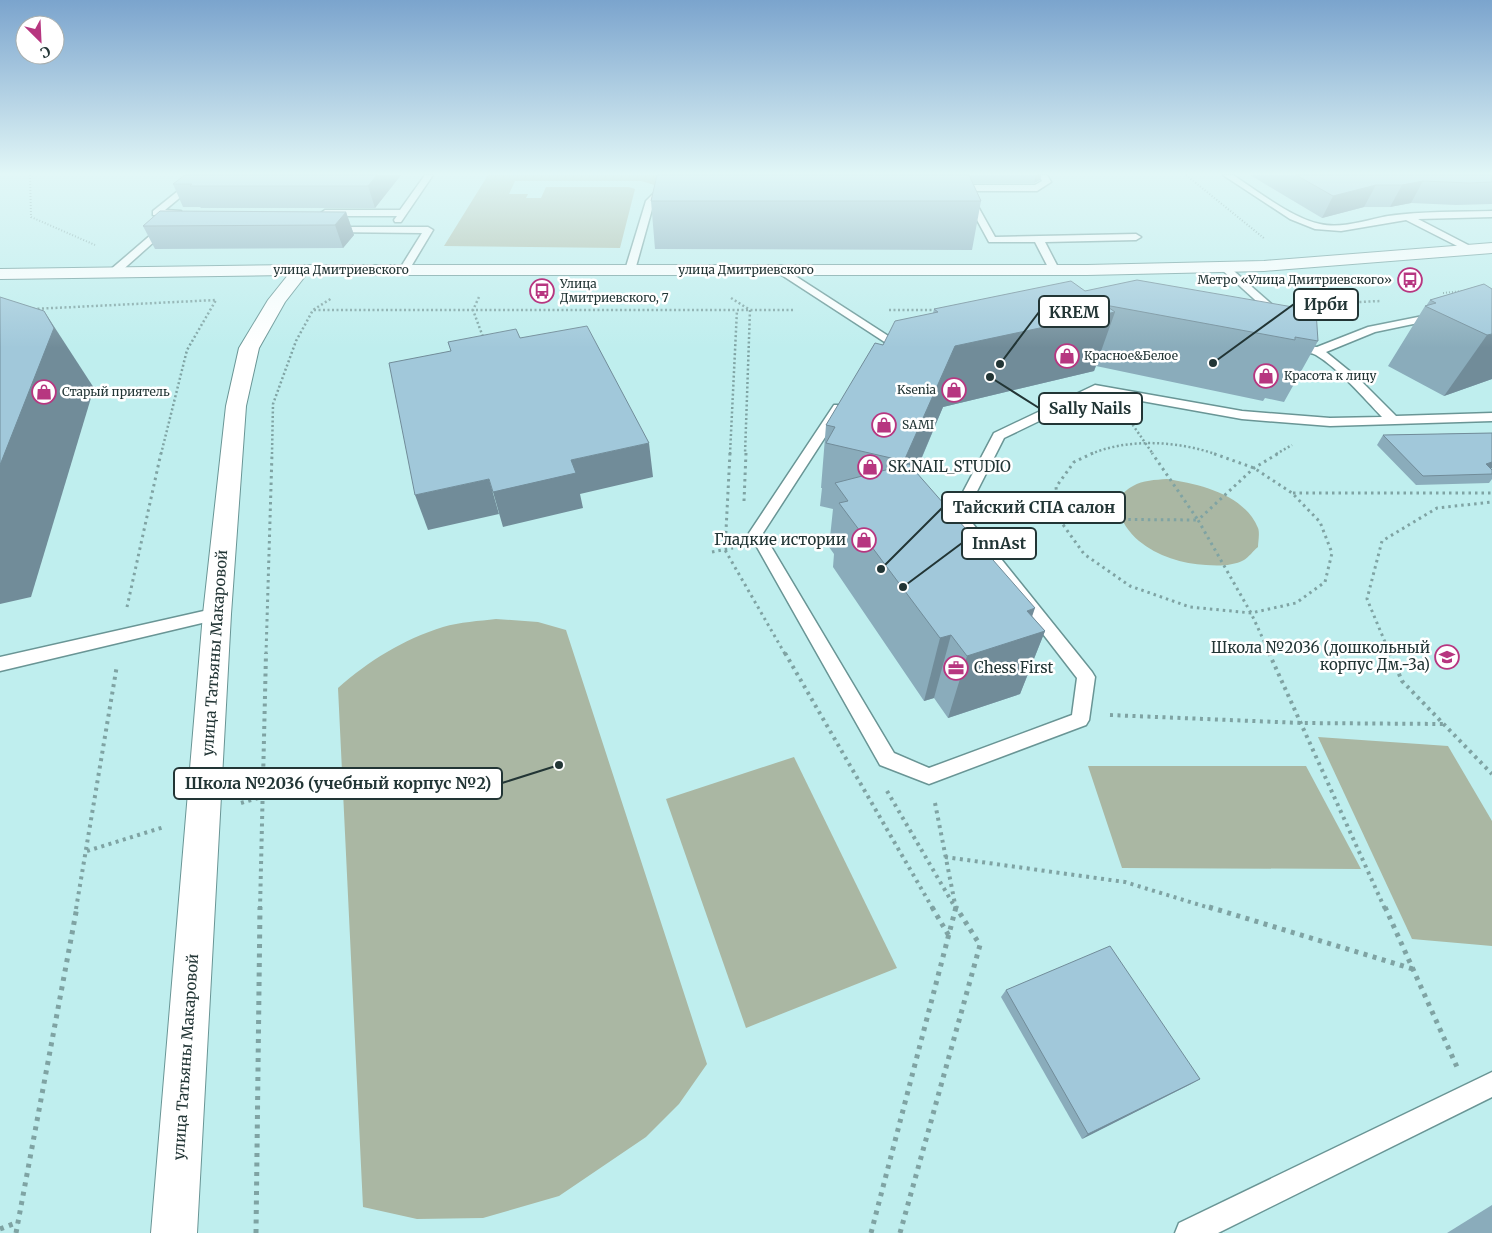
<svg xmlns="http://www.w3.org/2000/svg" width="1492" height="1233" font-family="Merriweather,serif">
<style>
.green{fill:#aab7a3}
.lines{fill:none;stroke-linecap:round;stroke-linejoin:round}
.service-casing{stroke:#699595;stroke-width:3}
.tertiary-casing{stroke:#699595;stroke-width:2}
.path-far4{stroke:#7fa3a3;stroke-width:2;stroke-dasharray:1 2;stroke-linecap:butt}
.path-far3{stroke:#7fa3a3;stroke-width:2.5;stroke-dasharray:2 2.5;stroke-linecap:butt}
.path-far2{stroke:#7fa3a3;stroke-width:3;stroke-dasharray:2.5 4;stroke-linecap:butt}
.path-far1{stroke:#7fa3a3;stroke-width:4;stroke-dasharray:3 4.5;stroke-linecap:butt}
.path{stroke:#7fa3a3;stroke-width:5;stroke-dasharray:4 5.5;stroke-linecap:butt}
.service{fill:#fff;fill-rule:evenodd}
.tertiary{fill:#fff;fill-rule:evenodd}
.wall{fill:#8aacbb}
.shaded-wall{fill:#718c99}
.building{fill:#a1c8da;stroke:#718c99}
.labels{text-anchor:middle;stroke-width:5;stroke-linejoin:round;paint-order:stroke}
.far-street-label{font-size:12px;fill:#223535;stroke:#fff}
.far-poi-label{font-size:12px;fill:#223535;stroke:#fff;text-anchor:start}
.poi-label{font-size:15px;fill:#223535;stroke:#fff;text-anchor:start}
.street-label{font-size:15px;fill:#223535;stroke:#fff}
.leader{fill:none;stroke:#223535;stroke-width:2}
.callout-dot{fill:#223535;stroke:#fff;stroke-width:2}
.callout{fill:#fff;stroke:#223535;stroke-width:2}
.callout-label{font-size:16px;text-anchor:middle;font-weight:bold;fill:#223535}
</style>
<rect width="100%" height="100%" fill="#bfeeee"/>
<g class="green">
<polygon points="488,175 776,175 658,186 641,181 515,181 509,194 528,194 526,198 541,198 546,187 629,187 635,189 620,248 444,246"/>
<path d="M1167 479C1199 484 1244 494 1258 528 1260 533 1258 542 1258 547 1253 551 1249 557 1244 560 1233 566 1218 566 1206 565 1183 564 1157 556 1139 541 1122 527 1107 499 1133 486 1143 480 1155 480 1167 479Z"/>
<path d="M496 619 538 622 566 630 707 1064 679 1104 646 1137 559 1196 483 1218 417 1219 363 1207 338 688C370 660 402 640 443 627 460 622 479 621 496 619Z"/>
<polygon points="1318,737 1448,746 1492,821 1492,946 1412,939"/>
<polygon points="794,757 897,968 746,1028 666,799"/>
<polygon points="1088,766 1306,766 1361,869 1122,868"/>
</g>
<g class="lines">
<g class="service-casing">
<g id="service">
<polygon points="198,175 207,175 165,210 181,211 181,215 153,215 153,211"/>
<polygon points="425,175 433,175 401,222 395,222 394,220 397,216 325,216 321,213 325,210 400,210"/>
<polygon points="1039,175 1047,175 1051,182 1037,191 954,191 950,188 954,185 1035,185 1042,181"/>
<path d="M1223 175H1233C1256 190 1293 219 1320 224 1342 229 1366 220 1388 216 1422 211 1458 212 1492 211V217L1418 219 1474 248 1476 250 1471 253 1406 220 1341 231 1315 229 1290 219Z"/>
<polygon points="670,188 673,189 673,193 660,197 654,202 635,270 633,272 627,272 625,270 646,201 654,193"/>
<polygon points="965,194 971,194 995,237 1136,234 1141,237 1136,240 1045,242 1060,271 1055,274 1050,271 1035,242 989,242 964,196"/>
<polygon points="166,226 171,229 169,231 165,232 118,274 110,274 110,270 160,227"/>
<polygon points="330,227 428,227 433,230 409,270 404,273 399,270 422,233 327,232 325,230"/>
<polygon points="1224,264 1227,265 1283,314 1284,316 1283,318 1275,318 1221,269 1219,267"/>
<polygon points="780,267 783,268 910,350 904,353 900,352 777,272 777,268"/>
<path d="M1438 313 1443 316 1442 318 1375 332 1326 352 1358 378 1396 416 1492 413V421L1330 426 1242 419 1097 393 1004 438 967 511 973 524 1092 672 1095 677 1089 720 1086 725 929 784 880 765 749 533 834 405H842L844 408 763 533 894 753 929 768 1072 715 1077 678 962 529 953 511 994 433 1095 385 1242 411 1330 418 1382 417C1364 398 1338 368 1316 355 1307 350 1294 355 1286 348L1292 345 1317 347 1368 327Z"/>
<polygon points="217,608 223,610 225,614 223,618 0,671 0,657"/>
<polygon points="1492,1072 1492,1097 1218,1233 1175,1233 1179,1223"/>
</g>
</g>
<g class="tertiary-casing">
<polygon id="tertiary" points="1492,243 1492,253 1264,271 1087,275 306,275 285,302 259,348 246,406 231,614 197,1233 151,1233 203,614 226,406 239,348 268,300 288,275 0,279 0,269 301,265 1087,265 1264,261"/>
</g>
<g class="path-far4">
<polyline points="30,175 31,217 95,245"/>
<polyline points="1186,175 1265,239"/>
<polyline points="1443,293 1462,291"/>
</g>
<g class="path-far3">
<polyline points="479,297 473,310 483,337"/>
<polyline points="731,298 750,310 745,454"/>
<polyline points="1301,305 1380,301"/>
<polyline points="33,309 216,300"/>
<polyline points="314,310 795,310"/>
<polyline points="889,310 938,310"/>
<polyline points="1130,421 1153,454"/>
<polyline points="161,454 187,350 216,300"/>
<polyline points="272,454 273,404 296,341 313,310 332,298"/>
<polyline points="730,454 737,310"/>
<path d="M1091 454C1128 438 1178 441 1215 454"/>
<polyline points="1276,454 1292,445"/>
</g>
<g class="path-far2">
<polyline points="730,453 725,550 785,654"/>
<polyline points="1093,453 1074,462 1056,487 1059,519 1084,554 1130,586 1190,607 1251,613 1296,603 1325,582 1332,553 1320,522 1292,493 1254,468 1212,453"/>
<polyline points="1293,493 1492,493"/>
<polyline points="744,501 746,453"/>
<polyline points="992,514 1059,519 1198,520 1152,453"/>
<polyline points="712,552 733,548"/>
<polyline points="127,607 161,453"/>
<polyline points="266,654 272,453"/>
<polyline points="1270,654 1251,613 1198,520 1254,468 1279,453"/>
<polyline points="1390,654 1367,599 1382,541 1437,508 1492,502"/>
</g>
<g class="path-far1">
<polyline points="785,653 933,909"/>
<polyline points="1269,653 1385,909"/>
<polyline points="1390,653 1402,681 1492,774"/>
<polyline points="1110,715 1301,723 1443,724"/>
<polyline points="887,791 956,909"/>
<polyline points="241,803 262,797"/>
<polyline points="935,803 956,909"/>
<polyline points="87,851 164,827"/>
<polyline points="945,857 1125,882 1213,909"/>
<polyline points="76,909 117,665"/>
<polyline points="260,909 266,653"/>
</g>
<g class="path">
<polyline points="932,907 949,936"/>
<polyline points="1209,907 1413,969"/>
<polyline points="1385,907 1457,1067"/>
<polyline points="0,1229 18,1222"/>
<polyline points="16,1233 77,907"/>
<polyline points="256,1233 260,907"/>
<polyline points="871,1233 956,907"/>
<polyline points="900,1233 980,945 956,907"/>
</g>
<use href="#service" class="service"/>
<use href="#tertiary" class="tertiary"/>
</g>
<g class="wall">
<polygon points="401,175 375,208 201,208 200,207 183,207 173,184"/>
<polygon points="657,175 1041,175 1040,180 1034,183 973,183 981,201 972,250 655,249 651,201"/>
<polygon points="1250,175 1492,175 1492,204 1456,205 1411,203 1390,207 1364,207 1322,218"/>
<polygon points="346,212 354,235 343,248 155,249 143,226"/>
<polygon points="1484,284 1492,379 1444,396 1388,366 1425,306 1426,306 1430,300"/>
<polygon points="1085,291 1318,341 1284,402 1265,398 1263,401 1096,366 1094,371 943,407 916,472 1032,616 1045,631 1020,694 948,718 934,698 924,701 833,567 834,554 829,547 833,509 820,506 822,488 821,488 826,425 883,345 933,313 934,309"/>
<polygon points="1492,433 1492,468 1491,469 1492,470 1492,479 1489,483 1416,485 1377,445 1383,435"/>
<polygon points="1006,990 1200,1079 1191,1084 1082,1139 1001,997"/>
<polygon points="1492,1205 1492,1233 1447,1233"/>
</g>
<g class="shaded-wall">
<polygon points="377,175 401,175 375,208 368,186"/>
<polygon points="1036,175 1041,175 1040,180 1034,183"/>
<polygon points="1423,181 1411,203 1390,207 1402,185"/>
<polygon points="1376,185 1364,207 1322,218 1333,196"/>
<polygon points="346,212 354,235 343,248 335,225"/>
<polygon points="44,311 94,388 31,597 0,604 0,465"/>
<polygon points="1115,312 1094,371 943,407 893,525 904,461 955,346"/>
<polygon points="1492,334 1492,379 1444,396 1487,335"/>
<polygon points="649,443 653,477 580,494 583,508 503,527 493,492 571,460"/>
<polygon points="1492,462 1492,468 1478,474 1486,464"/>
<polygon points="489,479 499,514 428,530 415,495"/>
<polygon points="1035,608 1025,637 1045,631 1020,694 948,718 967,656 1027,611"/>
<polygon points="951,635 934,698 924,701 940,638"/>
<polygon points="1200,1079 1191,1084 1082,1139 1088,1134"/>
</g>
<g class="building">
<polygon points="185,175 377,175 368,186 190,186 192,184 173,184"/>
<polygon points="657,175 969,175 981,201 651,201"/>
<polygon points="1296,175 1492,175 1492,182 1469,183 1423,181 1402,185 1376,185 1333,196"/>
<polygon points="160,211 346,212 335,225 143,226"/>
<polygon points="1137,280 1316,311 1318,341 1295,337 1295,340 1105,305 1115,312 955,346 904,461 826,443 835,427 826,425 875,343 883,345 895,321 938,312 934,309 1071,281 1085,291"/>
<polygon points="1484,284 1492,289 1492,334 1487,335 1425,306 1436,303 1430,300"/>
<polygon points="0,297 44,311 54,328 0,465"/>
<polygon points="587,326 649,443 571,460 576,473 493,492 489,479 415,495 389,363 451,351 448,342 516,329 520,338"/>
<polygon points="1492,433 1492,462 1486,464 1492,470 1492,474 1423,476 1383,435"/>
<polygon points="909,464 1035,608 1027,611 1045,631 967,656 951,635 940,638 839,503 848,501 835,483"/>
<polygon points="1110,946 1200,1079 1088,1134 1006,990"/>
</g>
<linearGradient id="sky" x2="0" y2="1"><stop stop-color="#7ba4cd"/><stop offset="0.5" stop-color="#e2f7f7"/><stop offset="1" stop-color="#e2f7f7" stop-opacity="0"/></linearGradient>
<rect width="1492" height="348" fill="url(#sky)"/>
<defs>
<g id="bus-ring" transform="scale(1.25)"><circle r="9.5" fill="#fff" stroke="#b73680" stroke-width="1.5"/><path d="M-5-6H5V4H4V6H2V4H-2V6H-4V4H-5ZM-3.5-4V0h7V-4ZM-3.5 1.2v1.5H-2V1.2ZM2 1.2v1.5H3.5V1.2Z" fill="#b73680"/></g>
<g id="shop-ring" transform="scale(1.25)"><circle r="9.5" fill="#fff" stroke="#b73680" stroke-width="1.5"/><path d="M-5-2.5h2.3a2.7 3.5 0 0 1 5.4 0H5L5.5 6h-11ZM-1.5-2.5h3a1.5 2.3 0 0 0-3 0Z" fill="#b73680"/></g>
<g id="school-ring" transform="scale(1.25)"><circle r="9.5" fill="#fff" stroke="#b73680" stroke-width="1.5"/><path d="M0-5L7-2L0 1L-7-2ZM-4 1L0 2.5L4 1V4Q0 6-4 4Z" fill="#b73680"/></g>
<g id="office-ring" transform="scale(1.25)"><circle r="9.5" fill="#fff" stroke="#b73680" stroke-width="1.5"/><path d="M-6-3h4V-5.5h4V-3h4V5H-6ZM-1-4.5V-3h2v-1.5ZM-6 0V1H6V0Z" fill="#b73680"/></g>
</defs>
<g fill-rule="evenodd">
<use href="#bus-ring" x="1410" y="280"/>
<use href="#bus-ring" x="542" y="291"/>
<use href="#shop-ring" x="1067" y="356"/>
<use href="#shop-ring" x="1266" y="376"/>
<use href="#shop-ring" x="954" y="390"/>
<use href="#shop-ring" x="44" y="392"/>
<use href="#shop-ring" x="884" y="425"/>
<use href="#shop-ring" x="870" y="467"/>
<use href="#shop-ring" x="864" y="540"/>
<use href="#school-ring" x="1447" y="657"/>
<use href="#office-ring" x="956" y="668"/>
</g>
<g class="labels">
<g class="far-street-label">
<text x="341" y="274">улица Дмитриевского</text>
<text x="746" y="274">улица Дмитриевского</text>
</g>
<g class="far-poi-label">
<text x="1392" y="284" text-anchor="end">Метро «Улица Дмитриевского»</text>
<text x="560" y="288">Улица<tspan x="560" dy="14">Дмитриевского, 7</tspan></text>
<text x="1084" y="360">Красное&amp;Белое</text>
<text x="1284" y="380">Красота к лицу</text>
<text x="936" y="394" text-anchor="end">Ksenia</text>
<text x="62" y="396">Старый приятель</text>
<text x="902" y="429">SAMI</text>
</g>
<g class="poi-label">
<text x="888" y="472">SK.NAIL_STUDIO</text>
<text x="846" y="545" text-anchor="end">Гладкие истории</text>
<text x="1430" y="653" text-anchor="end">Школа №2036 (дошкольный<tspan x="1430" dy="17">корпус Дм.-3а)</tspan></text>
<text x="974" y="673">Chess First</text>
</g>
<g class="street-label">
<text transform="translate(215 653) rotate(-86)" y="5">улица Татьяны Макаровой</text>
<text transform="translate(186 1057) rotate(-86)" y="5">улица Татьяны Макаровой</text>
</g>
</g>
<path class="leader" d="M1213 363L1294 304M1000 364L1039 312M990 377L1039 408M881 569L942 508M903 587L962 543M559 765L502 783"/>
<g class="callout-dot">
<circle cx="1213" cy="363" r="5"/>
<circle cx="1000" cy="364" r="5"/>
<circle cx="990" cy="377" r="5"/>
<circle cx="881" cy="569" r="5"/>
<circle cx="903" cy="587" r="5"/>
<circle cx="559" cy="765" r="5"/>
</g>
<g class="callout">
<rect x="1294" y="289" width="64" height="31" rx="5"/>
<rect x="1039" y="296" width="70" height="31" rx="5"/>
<rect x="1039" y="393" width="103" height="31" rx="5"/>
<rect x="942" y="492" width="183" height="31" rx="5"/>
<rect x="962" y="528" width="74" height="31" rx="5"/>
<rect x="174" y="768" width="328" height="31" rx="5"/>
</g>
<g class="callout-label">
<text x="1326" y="310">Ирби</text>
<text x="1074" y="318">KREM</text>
<text x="1090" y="414">Sally Nails</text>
<text x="1034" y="513">Тайский СПА салон</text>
<text x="999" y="549">InnAst</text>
<text x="338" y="789">Школа №2036 (учебный корпус №2)</text>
</g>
<g transform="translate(40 40) rotate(156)"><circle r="24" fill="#ffffff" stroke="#a7aeae"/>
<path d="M0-4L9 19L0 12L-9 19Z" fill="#b73680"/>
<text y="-8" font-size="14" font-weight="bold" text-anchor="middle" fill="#223535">С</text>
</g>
</svg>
